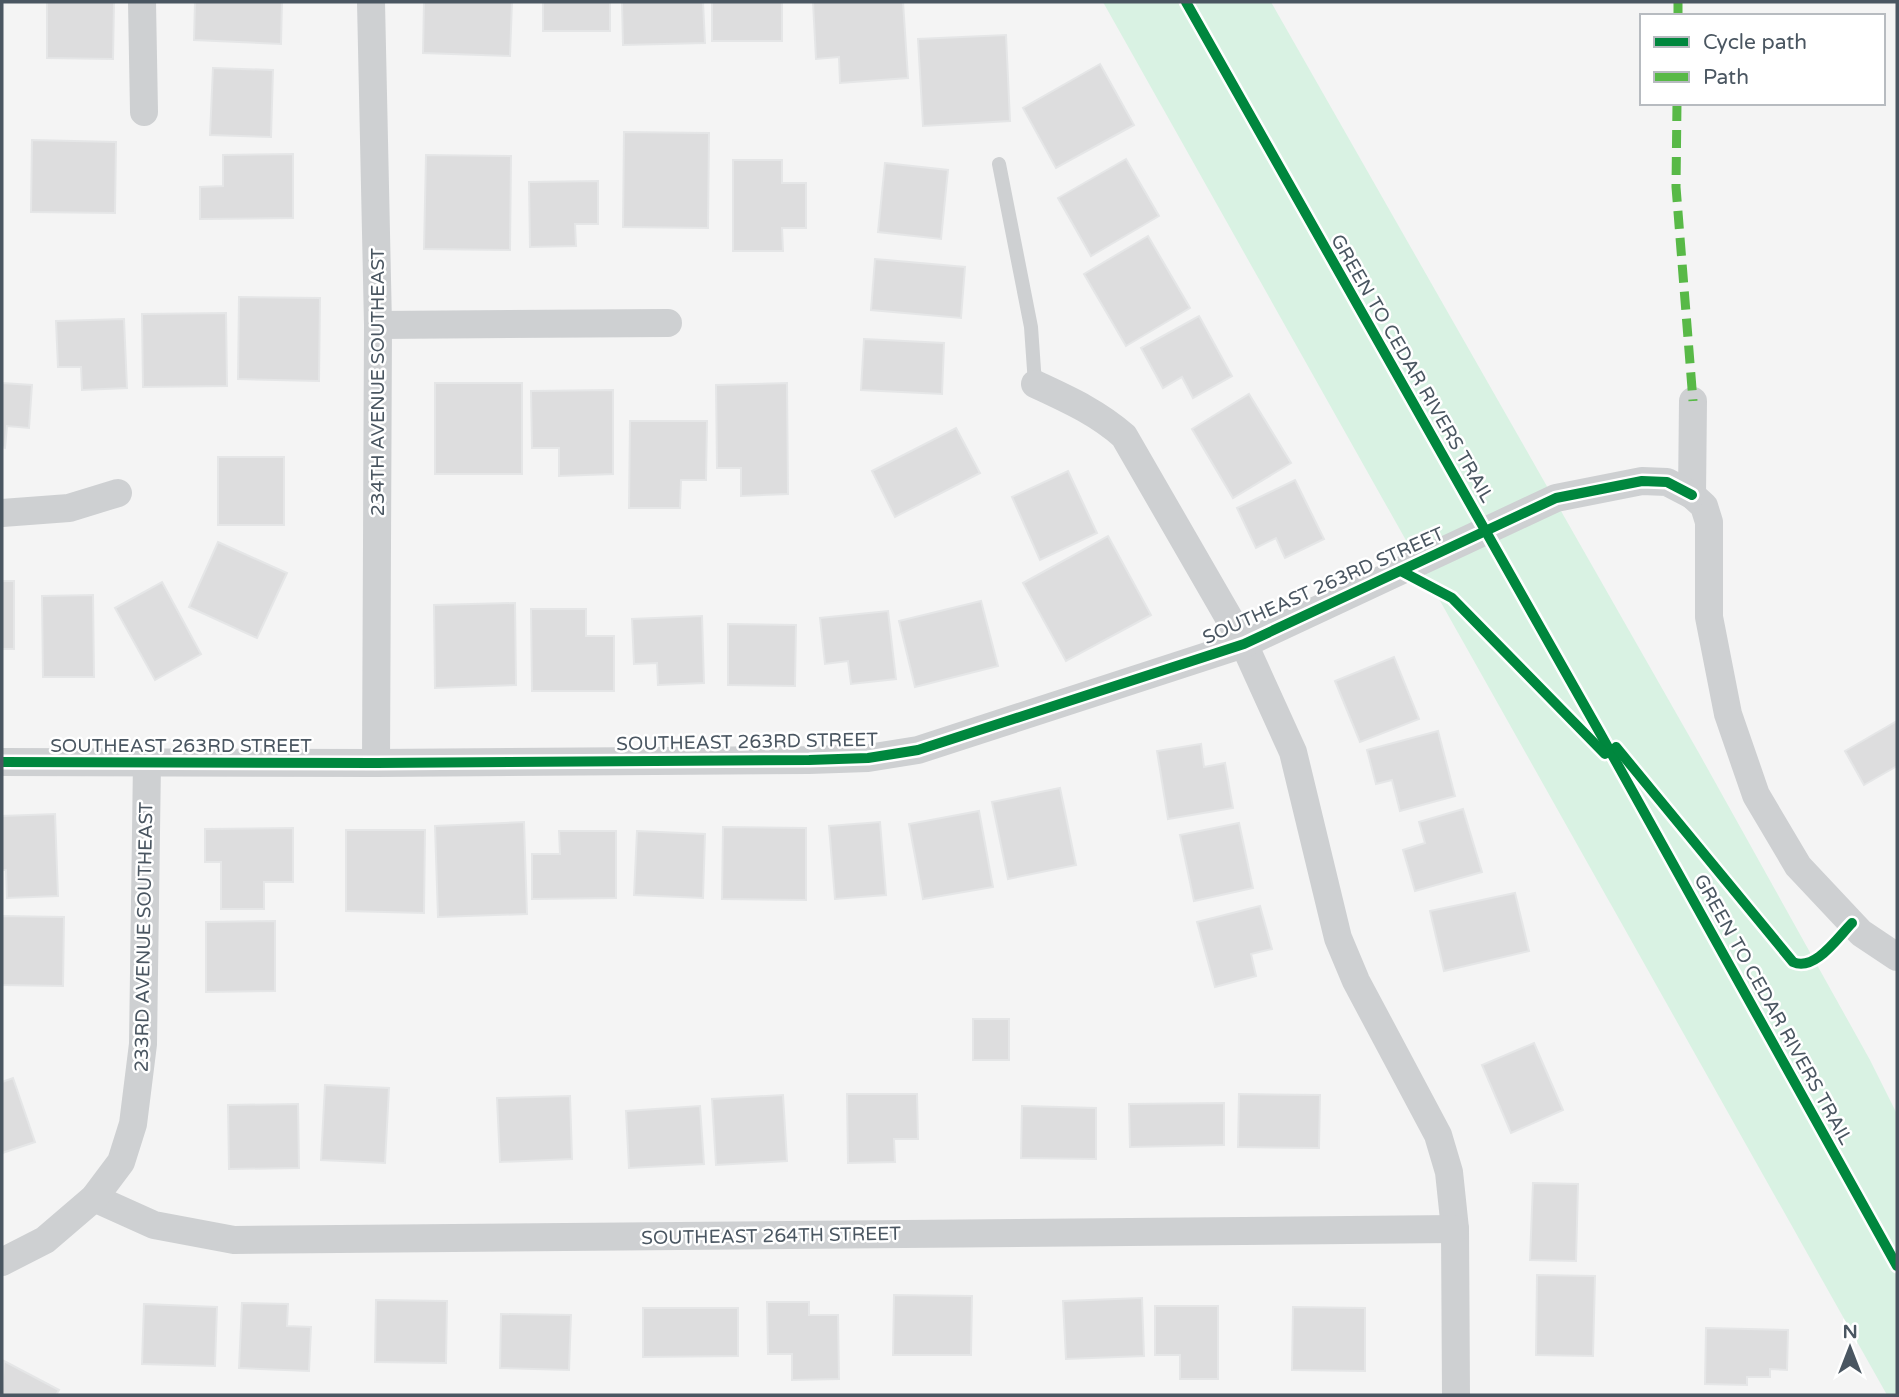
<svg xmlns="http://www.w3.org/2000/svg" width="1899" height="1397" font-family="'Varela Round',sans-serif">
<style>
.green{fill:#d9f2e3}
.building{fill:#ddddde;stroke:#e5e6e7;stroke-width:2}
.lines{fill:none;stroke-linecap:round;stroke-linejoin:round}
.service{stroke:#ced0d2;stroke-width:14}
.minor{stroke:#ced0d2;stroke-width:28}
.quiet{stroke:#58b947;stroke-width:9;stroke-dasharray:18 9;stroke-linecap:butt}
.cycleway-casing{stroke:#fff;stroke-width:15}
.cycleway{stroke:#00873e;stroke-width:10}
.labels{text-anchor:middle;stroke-width:5;stroke-linejoin:round;paint-order:stroke}
.street-label{font-size:19px;fill:#4a5661;stroke:#fff}
</style>
<rect width="100%" height="100%" fill="#f4f4f4"/>
<polygon class="green" points="1103,2 1271,2 1700,755 1870,1060 1897,1114 1897,1395 1887,1395"/>
<g class="building">
<polygon points="47,2 114,2 113,59 47,58"/>
<polygon points="195,2 282,2 281,44 194,40"/>
<polygon points="424,2 512,2 510,56 423,53"/>
<rect x="543" y="2" width="67" height="29"/>
<polygon points="622,2 703,2 705,43 623,45"/>
<rect x="712" y="2" width="70" height="39"/>
<polygon points="813,2 903,2 908,78 840,83 839,57 816,59"/>
<polygon points="1006,35 1010,121 923,126 918,39"/>
<polygon points="1100,64 1134,125 1056,168 1023,108"/>
<polygon points="213,68 273,70 271,137 210,135"/>
<polygon points="624,132 709,133 708,228 623,227"/>
<polygon points="32,140 116,142 115,213 31,212"/>
<polygon points="293,154 293,218 200,219 200,187 223,186 223,155"/>
<polygon points="426,155 511,156 510,250 424,249"/>
<polygon points="1126,159 1159,216 1091,256 1058,198"/>
<polygon points="733,160 782,160 782,183 806,183 806,228 782,228 783,251 733,251"/>
<polygon points="885,163 948,170 941,239 878,232"/>
<polygon points="598,181 598,224 575,224 576,246 530,247 529,182"/>
<polygon points="1148,236 1190,308 1126,346 1084,274"/>
<polygon points="875,259 965,267 961,318 871,310"/>
<polygon points="239,297 320,298 319,381 238,379"/>
<polygon points="226,313 227,386 143,387 142,314"/>
<polygon points="1199,316 1232,376 1193,398 1182,377 1163,388 1141,348"/>
<polygon points="124,319 127,388 82,390 81,367 58,367 56,321"/>
<polygon points="864,339 944,343 942,394 861,390"/>
<polygon points="2,383 32,385 29,428 7,426 5,448 2,447"/>
<rect x="435" y="383" width="87" height="91"/>
<polygon points="787,383 788,494 741,496 741,468 717,468 716,385"/>
<polygon points="613,390 613,474 559,476 559,448 532,448 531,391"/>
<polygon points="1249,394 1291,463 1233,498 1192,429"/>
<polygon points="630,421 707,421 706,480 681,480 680,508 629,508"/>
<polygon points="956,428 980,473 895,517 872,471"/>
<rect x="218" y="457" width="66" height="68"/>
<polygon points="1068,471 1097,533 1040,560 1012,497"/>
<polygon points="1295,480 1324,539 1285,558 1276,538 1256,548 1237,508"/>
<polygon points="1108,536 1151,615 1066,661 1023,583"/>
<polygon points="218,542 287,573 257,638 189,607"/>
<rect x="2" y="581" width="12" height="68"/>
<polygon points="162,582 201,654 155,680 115,608"/>
<polygon points="93,595 94,677 43,677 42,596"/>
<polygon points="981,601 998,666 915,687 899,621"/>
<polygon points="515,603 516,685 435,688 434,605"/>
<polygon points="531,609 586,609 586,636 614,636 614,691 532,691"/>
<polygon points="888,611 896,679 851,684 848,661 825,664 820,618"/>
<polygon points="702,616 704,683 658,685 657,663 634,664 632,619"/>
<polygon points="728,624 796,625 795,686 728,685"/>
<polygon points="1394,657 1419,719 1360,742 1335,681"/>
<polygon points="1897,721 1897,766 1864,785 1845,751"/>
<polygon points="1438,731 1455,796 1400,811 1392,780 1376,784 1367,750"/>
<polygon points="1201,744 1204,767 1225,763 1233,808 1168,819 1157,751"/>
<polygon points="1060,788 1076,865 1008,879 992,802"/>
<polygon points="1463,809 1482,872 1415,891 1403,850 1425,843 1419,822"/>
<polygon points="979,811 993,887 923,899 909,824"/>
<polygon points="55,814 58,896 7,898 6,870 2,870 2,816"/>
<polygon points="524,822 527,914 438,917 435,826"/>
<polygon points="880,822 886,895 835,899 829,826"/>
<polygon points="1239,823 1253,888 1194,901 1180,835"/>
<polygon points="723,827 806,828 806,900 722,899"/>
<polygon points="293,828 293,882 264,882 264,909 221,909 221,862 205,862 205,829"/>
<polygon points="346,830 425,830 424,913 346,911"/>
<polygon points="559,831 616,831 616,898 532,899 532,854 560,854"/>
<polygon points="637,831 705,834 703,898 634,895"/>
<polygon points="1515,893 1529,951 1444,971 1430,911"/>
<polygon points="1260,906 1272,949 1251,954 1256,976 1215,987 1197,922"/>
<polygon points="2,916 64,917 63,986 2,985"/>
<polygon points="275,921 275,991 206,992 206,922"/>
<rect x="973" y="1019" width="36" height="41"/>
<polygon points="1534,1043 1563,1110 1511,1133 1482,1065"/>
<polygon points="13,1078 35,1142 2,1153 2,1082"/>
<polygon points="325,1085 389,1088 385,1163 321,1160"/>
<polygon points="847,1094 917,1094 918,1139 894,1139 895,1162 848,1163"/>
<polygon points="1239,1094 1320,1095 1319,1148 1238,1147"/>
<polygon points="783,1095 787,1161 716,1165 712,1099"/>
<polygon points="570,1096 572,1159 500,1162 497,1098"/>
<polygon points="1224,1103 1224,1145 1130,1147 1129,1104"/>
<polygon points="298,1104 299,1168 229,1169 228,1105"/>
<polygon points="700,1106 704,1164 629,1168 626,1111"/>
<polygon points="1022,1106 1096,1108 1096,1159 1021,1158"/>
<polygon points="1533,1183 1578,1184 1576,1261 1530,1260"/>
<polygon points="1537,1275 1595,1276 1593,1356 1536,1355"/>
<polygon points="894,1295 972,1296 971,1355 893,1355"/>
<polygon points="1142,1298 1144,1356 1066,1359 1063,1301"/>
<polygon points="376,1300 447,1301 446,1363 375,1362"/>
<polygon points="767,1302 809,1302 809,1315 838,1315 839,1379 792,1380 792,1354 768,1354"/>
<polygon points="242,1303 288,1304 287,1326 311,1327 309,1371 239,1368"/>
<polygon points="144,1304 217,1307 215,1366 142,1364"/>
<polygon points="1155,1306 1218,1306 1218,1379 1180,1379 1180,1355 1155,1355"/>
<polygon points="1293,1307 1365,1308 1365,1371 1292,1370"/>
<polygon points="643,1308 738,1308 738,1356 643,1357"/>
<polygon points="501,1314 571,1315 569,1370 500,1368"/>
<polygon points="1706,1328 1788,1330 1787,1370 1770,1369 1770,1377 1747,1377 1747,1385 1705,1384"/>
<polygon points="4,1361 59,1390 56,1395 2,1395"/>
</g>
<g class="lines">
<polyline class="service" points="999,164 1031,327 1035,384"/>
<g class="minor">
<polyline points="142,2 144,112"/>
<polyline points="371,2 378,325 376,763"/>
<polyline points="378,325 668,323"/>
<path d="M1035 384C1067 399 1097 412 1124 436L1244 644 1293 752 1338 938 1356 981 1438 1135 1449 1172 1455 1229 1456 1395"/>
<polyline points="1693,401 1692,495 1704,506 1709,522 1709,617 1728,714 1756,795 1798,866 1861,933 1897,957"/>
<polyline points="2,513 69,508 118,493"/>
<polyline points="2,762 376,763 809,760 868,758 918,750 1244,644 1556,498 1642,481 1667,482 1692,495"/>
<polyline points="94,1198 154,1225 234,1240 1455,1229"/>
<polyline points="2,1262 45,1240 94,1198 121,1162 133,1124 143,1044 147,762"/>
</g>
<g class="quiet">
<polyline points="1678,16 1678,2"/>
<polyline points="1677,103 1676,187 1693,401"/>
</g>
<g class="cycleway-casing">
<g id="cycleway">
<polyline points="1186,2 1600,733 1897,1266"/>
<polyline points="1401,571 1452,598 1605,754"/>
<path d="M1616 747 1793 962C1815 972 1838 937 1852 923"/>
<polyline points="2,762 376,763 809,760 868,758 918,750 1244,644 1556,498 1642,481 1667,482 1692,495"/>
</g>
</g>
<use href="#cycleway" class="cycleway"/>
</g>
<g class="labels">
<g class="street-label">
<text transform="translate(1413 368) rotate(60)" y="7">GREEN TO CEDAR RIVERS TRAIL</text>
<text transform="translate(377 382) rotate(-90)" y="7">234TH AVENUE SOUTHEAST</text>
<text transform="translate(1323 585) rotate(-24)" y="7">SOUTHEAST 263RD STREET</text>
<text transform="translate(747 741) rotate(-1)" y="7">SOUTHEAST 263RD STREET</text>
<text x="181" y="752">SOUTHEAST 263RD STREET</text>
<text transform="translate(143 937) rotate(-89)" y="7">233RD AVENUE SOUTHEAST</text>
<text transform="translate(1774 1009) rotate(61)" y="7">GREEN TO CEDAR RIVERS TRAIL</text>
<text transform="translate(771 1235) rotate(-1)" y="7">SOUTHEAST 264TH STREET</text>
</g>
</g>
<rect width="1899" height="1397" fill="none" stroke="#4a5661" stroke-width="7"/>
<rect x="1640" y="14" width="245" height="91" fill="#ffffff" stroke="#b7bbc0" stroke-width="2"/>
<rect x="1654" y="37" width="35" height="10" fill="#00873e" stroke="#b7bbc0" stroke-width="2"/>
<text x="1703" y="49" font-size="21" fill="#4a5661">Cycle path</text>
<rect x="1654" y="72" width="35" height="10" fill="#58b947" stroke="#b7bbc0" stroke-width="2"/>
<text x="1703" y="84" font-size="21" fill="#4a5661">Path</text>
<g transform="translate(1850 1348)" stroke="#ffffff" stroke-width="5" paint-order="stroke">
<path d="M0-5L12 26L0 18L-12 26Z" fill="#4a5661"/>
<text y="-10" font-size="19" font-weight="bold" text-anchor="middle" fill="#4a5661">N</text>
</g>
</svg>
